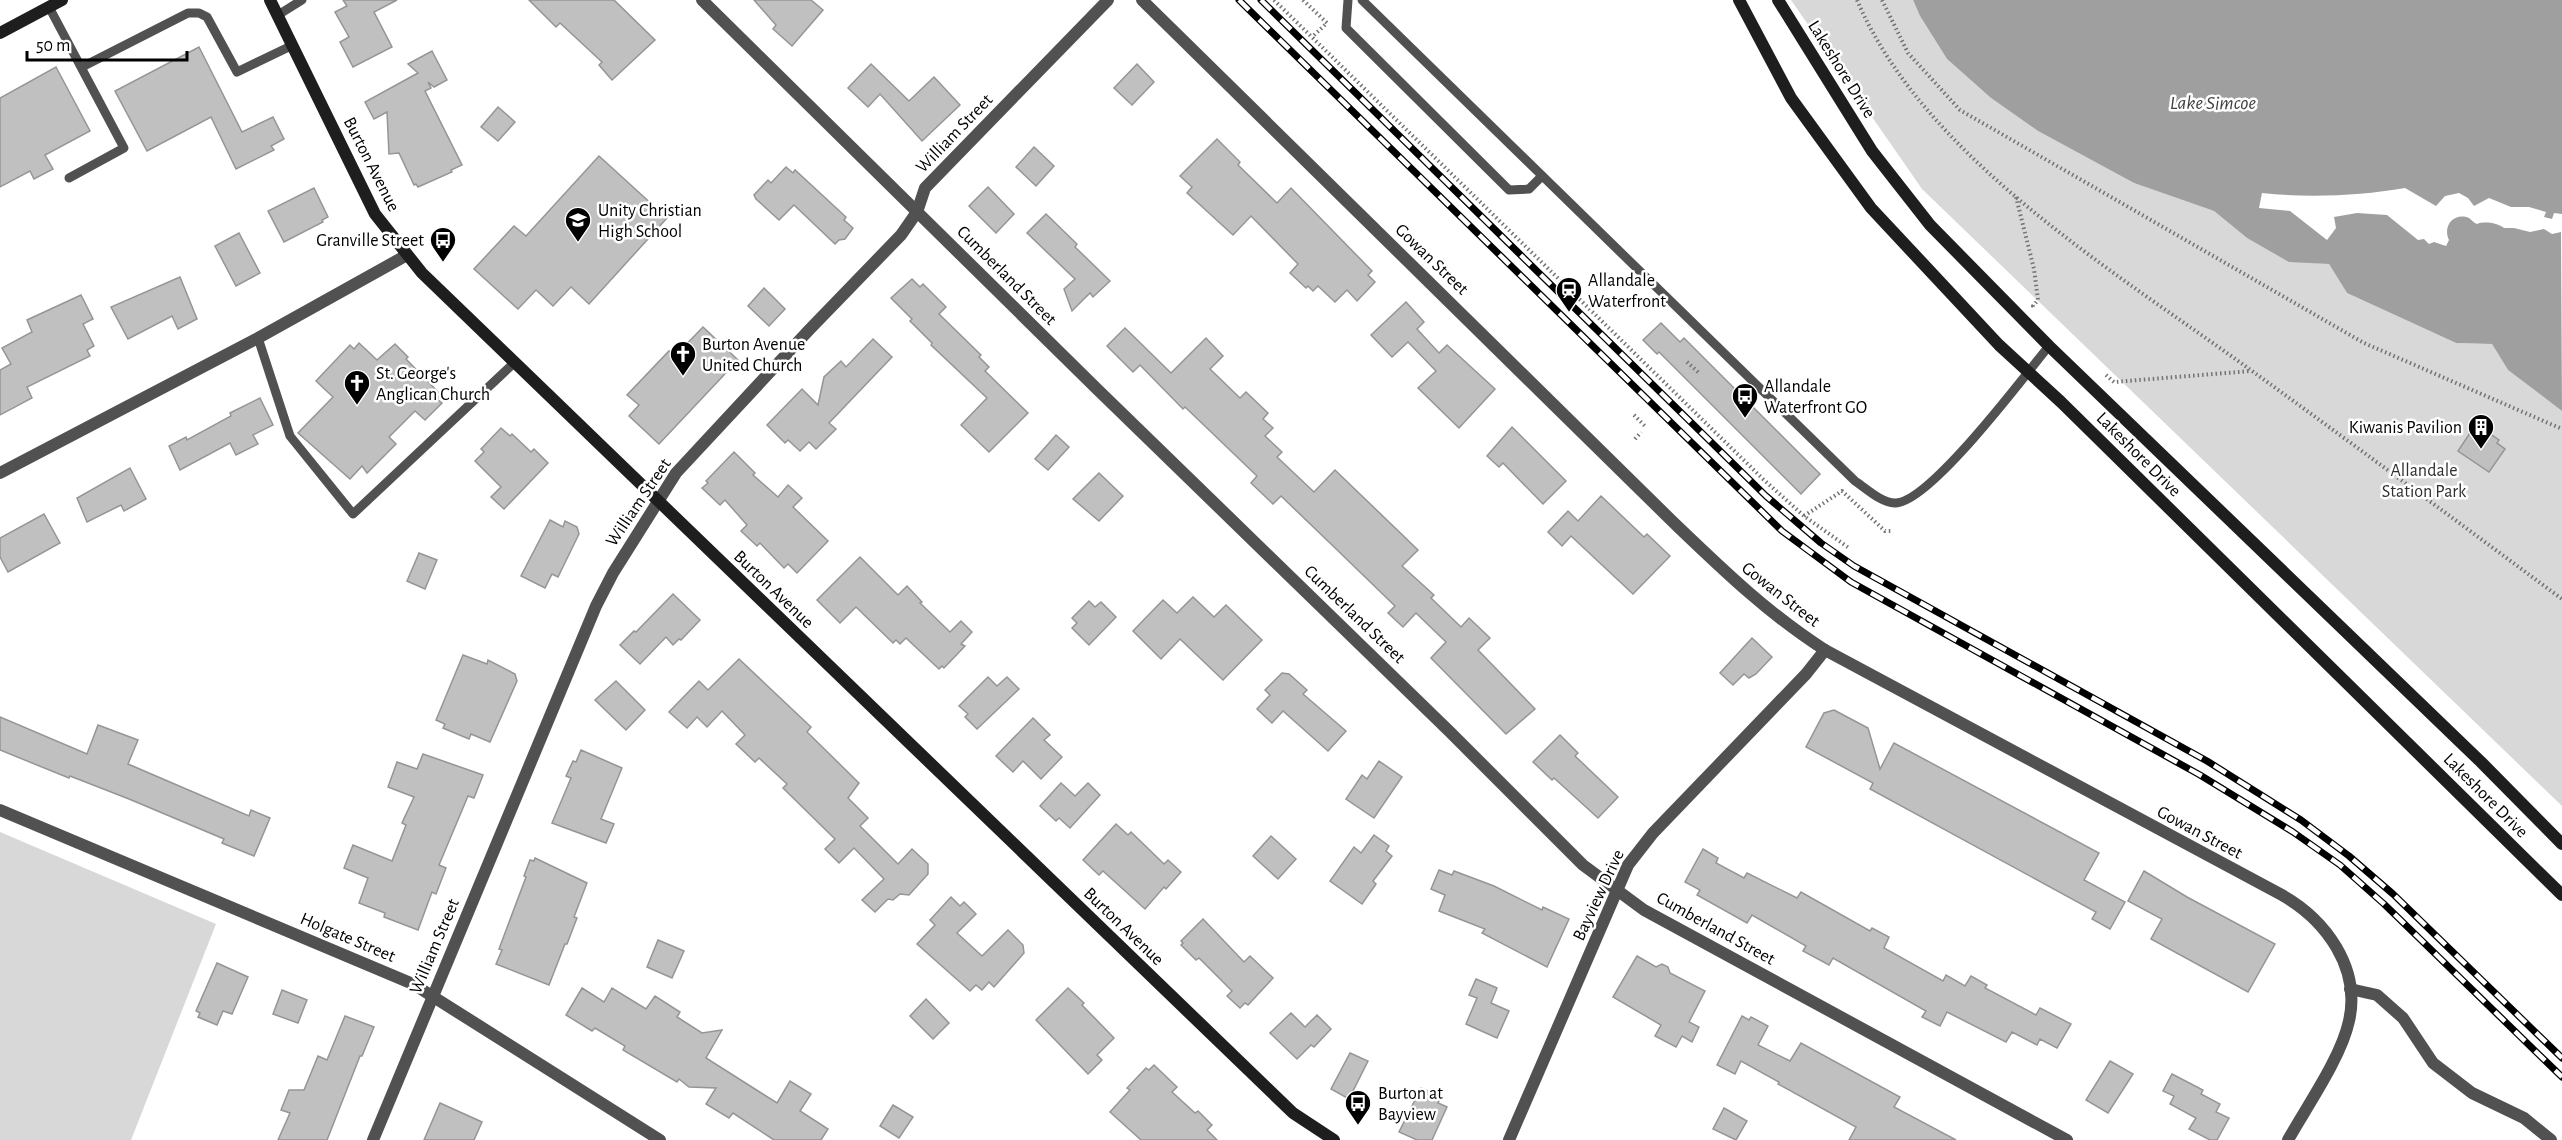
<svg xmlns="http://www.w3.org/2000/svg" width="2562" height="1140" font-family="'Alegreya Sans',sans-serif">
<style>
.green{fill:#d8d8d8}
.water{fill:#9f9f9f}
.building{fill:#c0c0c0;stroke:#959595;stroke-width:1.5}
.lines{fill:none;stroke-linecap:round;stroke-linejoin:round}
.path{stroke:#737373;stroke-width:4;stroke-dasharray:1.5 3;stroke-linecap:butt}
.service{stroke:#515151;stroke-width:9}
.minor{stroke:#515151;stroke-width:12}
.secondary{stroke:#1e1e1e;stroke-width:12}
.rail-casing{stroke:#000;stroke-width:7}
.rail{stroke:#fff;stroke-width:4.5;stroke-dasharray:14;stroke-linecap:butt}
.labels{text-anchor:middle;stroke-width:5;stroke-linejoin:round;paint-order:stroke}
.street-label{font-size:18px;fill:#000;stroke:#fff}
.poi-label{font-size:18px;fill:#000;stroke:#fff;text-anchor:start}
.park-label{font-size:18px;fill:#2f2f2f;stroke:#fff}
.water-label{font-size:20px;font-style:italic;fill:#404040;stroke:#fff}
</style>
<rect width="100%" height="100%" fill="#fff"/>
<g class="green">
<polygon points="1791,0 1913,0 1920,16 1947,59 1991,98 2038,131 2134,183 2214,211 2247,238 2289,261 2329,264 2347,293 2456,343 2492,344 2508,370 2562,411 2562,806 1922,189"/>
<polygon points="0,832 216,924 131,1140 0,1140"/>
</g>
<path class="water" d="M1913 0H2562V214L2554 213 2552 219 2544 217 2546 212 2529 207H2511L2489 198 2474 206 2468 198 2459 193 2445 196 2436 206 2405 188C2359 196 2308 198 2262 193L2259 208 2290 211 2327 240 2336 228 2334 217 2357 213 2387 215 2418 240 2424 239 2429 244 2434 242 2446 246 2449 240C2442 225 2455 212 2469 218 2472 220 2474 223 2477 224 2484 221 2498 223 2504 228H2514L2530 232 2544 229 2552 234 2561 232 2562 411 2508 370 2492 344 2456 343 2347 293 2329 264 2289 262 2247 238 2214 211 2134 183 2038 131 1991 98 1947 59 1920 16Z"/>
<g class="building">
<polygon points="343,0 397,0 374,12 392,47 353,67 340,42 349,37 335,12 347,6"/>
<polygon points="529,0 614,0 655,40 612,80 599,65 602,62 560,23 556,27"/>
<polygon points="754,0 811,0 823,10 792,46 773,29 776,25"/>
<polygon points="199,47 242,132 273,117 284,139 271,146 274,150 236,169 211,117 147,151 115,91"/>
<polygon points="432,51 447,80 434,87 428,82 431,88 425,91 462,165 451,170 452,172 418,187 416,184 414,185 399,153 389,154 387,112 374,119 365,102 418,73 408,64"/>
<polygon points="871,64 909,101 934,77 960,105 922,141 880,94 868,107 848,88"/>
<polygon points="1137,64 1154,82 1132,105 1114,88"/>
<polygon points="56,67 90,131 45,155 53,169 34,179 30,171 0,187 0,98"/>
<polygon points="498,107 515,122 498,141 481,127"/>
<polygon points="1217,139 1240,162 1238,165 1277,203 1291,188 1372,271 1368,275 1375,282 1357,301 1347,290 1335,302 1318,286 1313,291 1308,286 1306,288 1290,273 1298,264 1251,216 1233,235 1187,193 1192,187 1180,176"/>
<polygon points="1034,147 1054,166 1036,186 1016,167"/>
<polygon points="599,156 667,218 589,304 571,287 553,306 536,290 518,309 474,269 514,226 526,236"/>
<polygon points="786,167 793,173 795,170 846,217 844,220 853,228 845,239 839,240 835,244 794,205 779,220 756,199 754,195 768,180 771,183"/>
<polygon points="988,187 1014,214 996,233 969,206"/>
<polygon points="314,188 328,217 322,220 323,222 284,242 268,211"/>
<polygon points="1046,214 1077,244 1075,247 1110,281 1093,297 1090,293 1072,311 1064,289 1075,279 1027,233"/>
<polygon points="239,233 260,273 236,286 215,246"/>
<polygon points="180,277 197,319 178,329 172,316 128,339 111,307"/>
<polygon points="912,279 920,287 923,284 946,307 939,314 981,355 979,357 989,367 985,371 1028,413 989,452 961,425 987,398 931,345 932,343 910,321 912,319 891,298"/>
<polygon points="764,288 785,309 769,326 748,306"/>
<polygon points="81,295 93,319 83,324 94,346 87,350 90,356 27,387 32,398 0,415 0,370 11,364 2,348 32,332 27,320"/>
<polygon points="1406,302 1424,322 1417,329 1439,353 1447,345 1495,389 1459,428 1418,388 1436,371 1408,342 1392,357 1371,335"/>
<polygon points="1661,323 1680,342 1684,338 1820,474 1801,494 1659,352 1657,354 1643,340"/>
<polygon points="703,327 738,360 659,444 629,416 639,405 627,395 669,351 674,357"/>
<polygon points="1125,328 1171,373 1206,338 1223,356 1210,369 1240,398 1246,392 1268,413 1263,419 1273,428 1265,436 1282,452 1277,457 1314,492 1335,470 1418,550 1402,566 1434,595 1431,598 1461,627 1469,618 1490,638 1478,650 1535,709 1506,734 1431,658 1446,642 1416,613 1403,627 1388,613 1395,606 1332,545 1281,496 1273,504 1251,483 1257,476 1185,407 1183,409 1140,365 1133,372 1107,346"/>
<polygon points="873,339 892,357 829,423 836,429 816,449 809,442 800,451 788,440 785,443 767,425 802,389 818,405 824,377 841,361 846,367"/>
<polygon points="359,343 377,360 395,344 408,357 406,359 441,395 437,399 442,403 425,420 415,411 389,437 396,444 367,473 362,466 350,479 298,433 333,397 316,381 350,345 354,349"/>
<polygon points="260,398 273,425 253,435 258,444 236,455 230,443 180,470 169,446 186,437 187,440 231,416 230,413"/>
<polygon points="1512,427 1566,481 1543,504 1503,463 1499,467 1487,456"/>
<polygon points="2474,427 2481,432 2483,429 2499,440 2497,443 2505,449 2489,472 2458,451"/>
<polygon points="501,428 510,436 512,434 531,452 534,449 548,463 504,509 491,497 501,487 475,461 484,452 481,449"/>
<polygon points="1056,435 1069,447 1048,470 1035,459"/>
<polygon points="734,452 755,473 753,475 778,497 788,485 802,498 793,507 828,541 797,573 788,564 784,568 760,543 757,546 741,531 747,525 725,500 720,505 702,488 708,483 706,481"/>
<polygon points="130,468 146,499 124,511 121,505 87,522 77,498"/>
<polygon points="1099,473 1123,496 1099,521 1073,499"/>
<polygon points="1601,496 1644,537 1647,534 1670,556 1633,594 1571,536 1562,546 1548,532 1568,511 1578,521"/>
<polygon points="44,514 60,543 8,572 0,557 0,538"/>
<polygon points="550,520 563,527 565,521 577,527 579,534 558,577 552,574 545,588 521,576"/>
<polygon points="419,553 437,560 425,589 407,581"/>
<polygon points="860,557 898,595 907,586 922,602 920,603 950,632 961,621 972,632 961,644 965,646 944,668 942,666 939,669 906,638 900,644 896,640 893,643 856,607 840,623 817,600"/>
<polygon points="673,594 700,620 681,640 679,639 673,645 666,637 640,664 620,645 634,631 636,632"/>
<polygon points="1193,597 1214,617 1226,605 1262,640 1223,680 1180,639 1161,659 1133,631 1163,600 1177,613"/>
<polygon points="1089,601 1095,607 1101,602 1116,617 1089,645 1072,628 1077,623 1072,618"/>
<polygon points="1752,638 1772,657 1756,674 1749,678 1744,674 1733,685 1720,673"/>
<polygon points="463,655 487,664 488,660 515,674 517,681 490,742 471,734 469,739 443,728 445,724 436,720"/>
<polygon points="739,659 811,727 807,732 859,783 848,798 868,818 860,826 898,864 912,849 928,864 928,874 909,895 900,894 893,900 888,899 875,912 862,900 884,879 854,848 839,863 825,849 835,839 783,788 787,784 759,758 755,762 736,744 745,735 722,711 707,727 697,717 687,728 669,712 699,681 708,690"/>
<polygon points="1282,673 1289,674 1307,690 1303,694 1346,731 1328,751 1283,711 1272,723 1257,709 1270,695 1265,690"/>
<polygon points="988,677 997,686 1007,677 1019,689 977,729 965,717 968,714 959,706"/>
<polygon points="616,681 645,710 626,730 595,700"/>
<polygon points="1834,710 1868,728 1880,769 1894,743 2099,853 2084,880 2125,902 2110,929 2092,919 2096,912 1870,789 1873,783 1806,747 1824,713"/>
<polygon points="0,717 87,754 98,725 138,740 128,764 249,816 251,810 270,818 254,856 222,843 224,839 129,799 70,776 69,778 0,750"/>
<polygon points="1033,718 1050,735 1044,740 1062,757 1041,779 1023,761 1013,772 996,756"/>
<polygon points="1560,735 1578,753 1575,756 1618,797 1598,818 1554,778 1552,780 1533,762"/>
<polygon points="581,750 622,768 601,819 614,824 606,843 552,823 571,778 566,776 573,761 576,762"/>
<polygon points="423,754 483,775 474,798 468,796 439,865 446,868 436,894 432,892 418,930 384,917 385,913 359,903 368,878 344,868 353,845 392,861 406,825 402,823 414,797 388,787 397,762 417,769"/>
<polygon points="1379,761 1402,777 1374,818 1346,799 1362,775 1367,779"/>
<polygon points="1061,783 1075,796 1088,783 1100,795 1070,828 1059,818 1056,821 1040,806"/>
<polygon points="1116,824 1128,835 1131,832 1164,864 1168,860 1181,872 1166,889 1164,887 1145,909 1103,871 1099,875 1083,860"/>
<polygon points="1374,835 1389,846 1386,851 1392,856 1373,881 1376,884 1362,904 1330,881 1354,847 1361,853"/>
<polygon points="1271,836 1296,859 1278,879 1253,856"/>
<polygon points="1703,849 1718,858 1716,863 1744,878 1747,873 1797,898 1801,892 1870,931 1872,928 1889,937 1884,948 1943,981 1946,975 1965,986 1971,976 1987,985 1985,988 2036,1015 2040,1008 2071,1024 2057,1048 2040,1039 2037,1045 2012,1032 2006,1042 1947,1012 1940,1026 1922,1017 1926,1011 1833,958 1829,965 1803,951 1806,946 1752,915 1747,923 1697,895 1700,890 1685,882"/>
<polygon points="535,858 587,883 574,917 577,918 567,944 565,944 549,985 496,964 502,950 499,949 526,877 524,876 530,860 534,861"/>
<polygon points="1439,870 1452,875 1454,871 1494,886 1542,910 1543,907 1569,919 1547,967 1482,933 1485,929 1439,911 1445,895 1431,889"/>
<polygon points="2144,871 2187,897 2275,944 2248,992 2151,939 2162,919 2128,901"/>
<polygon points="951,897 960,906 964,902 976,914 957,933 982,956 1008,930 1023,945 1024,953 994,987 989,982 982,990 976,985 970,991 917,944 935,925 930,920"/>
<polygon points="1203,919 1244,962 1250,956 1273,978 1248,1005 1245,1003 1240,1008 1227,996 1232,991 1199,958 1196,960 1181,945 1183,943 1181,941"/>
<polygon points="658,940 684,951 672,978 647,967"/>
<polygon points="1637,956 1656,967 1662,964 1668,967 1670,973 1705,991 1689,1022 1699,1027 1692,1042 1682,1036 1676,1047 1655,1036 1661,1025 1613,997"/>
<polygon points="217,963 248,977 232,1014 223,1011 217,1025 198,1017 200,1013 196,1011"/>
<polygon points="1476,979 1497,988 1491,1003 1509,1011 1497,1038 1466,1024 1477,998 1469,995"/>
<polygon points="582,988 604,1002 612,988 646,1009 655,996 680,1012 677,1017 702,1033 722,1030 706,1058 777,1103 790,1081 811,1094 800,1111 828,1129 821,1140 774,1140 733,1113 729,1118 706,1104 716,1088 689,1087 679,1079 677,1082 623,1050 625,1046 595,1028 592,1031 566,1015"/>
<polygon points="1068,988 1084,1003 1082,1005 1114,1038 1097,1055 1102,1060 1088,1074 1036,1020"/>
<polygon points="282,990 307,1000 298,1023 273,1014"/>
<polygon points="926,999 949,1023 933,1039 910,1016"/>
<polygon points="1291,1013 1305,1027 1317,1015 1331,1029 1314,1047 1311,1045 1297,1059 1270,1033"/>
<polygon points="345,1016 374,1027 362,1056 360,1056 327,1140 278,1140 290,1113 281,1110 289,1090 304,1090 318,1056 327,1060"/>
<polygon points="1742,1016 1749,1020 1751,1017 1768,1026 1758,1045 1790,1061 1801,1043 1900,1097 1894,1107 1956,1140 1849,1140 1856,1127 1778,1084 1779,1082 1741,1061 1735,1074 1717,1065"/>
<polygon points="1350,1053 1368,1061 1349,1099 1331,1089"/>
<polygon points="2110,1061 2133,1074 2108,1113 2086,1100"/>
<polygon points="1154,1065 1177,1087 1172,1092 1195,1113 1198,1111 1212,1125 1207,1130 1217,1140 1141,1140 1110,1112 1130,1090 1127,1088 1146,1068 1149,1070"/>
<polygon points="2172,1074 2203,1090 2201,1094 2220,1104 2216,1112 2229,1118 2217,1140 2210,1140 2189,1129 2196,1118 2170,1104 2174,1096 2163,1091"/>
<polygon points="1421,1088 1441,1097 1438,1103 1447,1107 1432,1140 1417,1140 1399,1132"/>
<polygon points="440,1103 482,1122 474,1140 424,1140"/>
<polygon points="893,1105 913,1117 899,1138 880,1126"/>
<polygon points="1724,1108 1747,1121 1736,1140 1713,1129"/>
</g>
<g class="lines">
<g class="path">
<polyline points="1274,0 1763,479 1804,516 1849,548"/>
<polyline points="1303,0 1327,23 1312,37"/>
<path d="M1857 0C1925 159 2116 272 2252 371 2356 446 2459 523 2562 599"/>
<polyline points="1882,0 1908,53 1960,110 2364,343 2562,429"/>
<polyline points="2016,197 2034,269 2038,300 2033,306 2035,308"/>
<polyline points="1687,362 1699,373"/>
<polyline points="2106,375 2114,382 2251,371"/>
<polyline points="1634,415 1646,427"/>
<polyline points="1635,439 1641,432"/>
<polyline points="1804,516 1842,491 1885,531 1893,531"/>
</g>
<g class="service">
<polyline points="1348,0 1346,28 1509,190 1529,189 1542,176"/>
<path d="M1362 0 1855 481C1867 489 1880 502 1895 503 1929 504 2025 375 2049 346"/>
<polyline points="49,7 124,148 69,178"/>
<polyline points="278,15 302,0"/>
<polyline points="82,67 188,13 199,13 207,17 237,72 293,45"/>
<polyline points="258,338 290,436 353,514 514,363"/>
</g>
<g class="minor">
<polyline points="702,0 1097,389 1449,731 1583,865 1644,910 2067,1140"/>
<path d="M1142 0 1671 520C1720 567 1767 613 1825 650L2282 895C2326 920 2361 968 2349 1021 2341 1058 2307 1106 2288 1140"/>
<polyline points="0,473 258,338 407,255"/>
<polyline points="0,810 413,984 660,1140"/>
<polyline points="2350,989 2377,995 2403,1018 2433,1063 2472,1093 2524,1118 2551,1140"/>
<polyline points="373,1140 596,606 613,573 676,473 809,330 901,235 917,212 925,188 1108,0"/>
<polyline points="1509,1140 1628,865 1653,833 1806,674 1825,650"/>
</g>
<g class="secondary">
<polyline points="270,0 375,214 422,273 1293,1113 1334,1140"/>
<polyline points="1739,0 1791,98 1871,208 1999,345 2061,402 2562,895"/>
<polyline points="1778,0 1872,151 1930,225 2049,346 2481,762 2562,844"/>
<polyline points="0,33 62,0"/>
</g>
<g class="rail-casing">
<g id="rail">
<polyline points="1239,0 1782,531 1851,582 2200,775 2293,832 2340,865 2384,904 2562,1077"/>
<polyline points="1261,0 1766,496 1821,543 1854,566 2207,761 2301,820 2349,856 2393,894 2562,1058"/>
</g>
</g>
<use href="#rail" class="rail"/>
</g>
<defs>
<g id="school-pin" transform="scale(1.35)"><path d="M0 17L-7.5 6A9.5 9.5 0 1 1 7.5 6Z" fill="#000" stroke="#fff"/><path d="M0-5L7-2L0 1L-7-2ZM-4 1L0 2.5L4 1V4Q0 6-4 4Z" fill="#fff"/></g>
<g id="bus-pin" transform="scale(1.35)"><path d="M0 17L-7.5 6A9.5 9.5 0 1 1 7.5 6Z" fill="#000" stroke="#fff"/><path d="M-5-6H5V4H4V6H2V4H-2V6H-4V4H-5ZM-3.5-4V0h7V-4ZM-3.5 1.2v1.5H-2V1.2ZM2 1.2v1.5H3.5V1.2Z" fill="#fff"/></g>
<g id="station-pin" transform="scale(1.35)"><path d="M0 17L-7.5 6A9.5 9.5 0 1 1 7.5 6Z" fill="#000" stroke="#fff"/><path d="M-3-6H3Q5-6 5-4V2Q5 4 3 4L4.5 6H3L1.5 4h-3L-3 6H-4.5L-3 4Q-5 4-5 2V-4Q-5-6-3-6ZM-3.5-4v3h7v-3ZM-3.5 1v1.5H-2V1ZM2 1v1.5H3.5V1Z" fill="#fff"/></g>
<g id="church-pin" transform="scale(1.35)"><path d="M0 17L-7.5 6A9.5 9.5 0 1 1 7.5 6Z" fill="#000" stroke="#fff"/><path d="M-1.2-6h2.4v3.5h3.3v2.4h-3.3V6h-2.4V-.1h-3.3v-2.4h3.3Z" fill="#fff"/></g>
<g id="building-pin" transform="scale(1.35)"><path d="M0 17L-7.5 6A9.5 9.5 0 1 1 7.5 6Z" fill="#000" stroke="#fff"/><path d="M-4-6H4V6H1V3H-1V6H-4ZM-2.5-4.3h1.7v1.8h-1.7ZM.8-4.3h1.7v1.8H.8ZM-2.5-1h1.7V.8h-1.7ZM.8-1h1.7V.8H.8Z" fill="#fff"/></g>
</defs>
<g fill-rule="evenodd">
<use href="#school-pin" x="578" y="220"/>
<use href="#bus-pin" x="443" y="240"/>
<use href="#station-pin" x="1569" y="290"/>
<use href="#church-pin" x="683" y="354"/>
<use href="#church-pin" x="357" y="383"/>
<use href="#bus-pin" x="1745" y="396"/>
<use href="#building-pin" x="2481" y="427"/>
<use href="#bus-pin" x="1358" y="1103"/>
</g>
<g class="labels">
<g class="street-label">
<text transform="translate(1842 69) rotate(58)" y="6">Lakeshore Drive</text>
<text transform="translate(954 133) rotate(-46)" y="6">William Street</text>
<text transform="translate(372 164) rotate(63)" y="6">Burton Avenue</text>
<text transform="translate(1432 259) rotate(44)" y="6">Gowan Street</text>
<text transform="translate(1007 275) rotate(45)" y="6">Cumberland Street</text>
<text transform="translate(2139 454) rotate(45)" y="6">Lakeshore Drive</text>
<text transform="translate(638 502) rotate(-56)" y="6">William Street</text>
<text transform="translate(774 589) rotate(44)" y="6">Burton Avenue</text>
<text transform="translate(1781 594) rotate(38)" y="6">Gowan Street</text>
<text transform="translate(1355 614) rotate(44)" y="6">Cumberland Street</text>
<text transform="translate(2486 795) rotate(45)" y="6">Lakeshore Drive</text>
<text transform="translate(2200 832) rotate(28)" y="6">Gowan Street</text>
<text transform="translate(1598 895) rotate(-65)" y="6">Bayview Drive</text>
<text transform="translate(1124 926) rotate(44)" y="6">Burton Avenue</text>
<text transform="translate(1716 928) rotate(29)" y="6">Cumberland Street</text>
<text transform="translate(348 937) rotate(23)" y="6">Holgate Street</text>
<text transform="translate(434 946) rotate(-67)" y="6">William Street</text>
</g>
<g class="poi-label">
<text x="598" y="216">Unity Christian<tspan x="598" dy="21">High School</tspan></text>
<text x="424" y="246" text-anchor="end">Granville Street</text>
<text x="1588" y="286">Allandale<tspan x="1588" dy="21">Waterfront</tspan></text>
<text x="702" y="350">Burton Avenue<tspan x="702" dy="21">United Church</tspan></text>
<text x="376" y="379">St. George's<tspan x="376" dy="21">Anglican Church</tspan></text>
<text x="1764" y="392">Allandale<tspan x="1764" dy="21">Waterfront GO</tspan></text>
<text x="2462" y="433" text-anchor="end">Kiwanis Pavilion</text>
<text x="1378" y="1099">Burton at<tspan x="1378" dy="21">Bayview</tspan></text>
</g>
<g class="park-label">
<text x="2424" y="476">Allandale<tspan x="2424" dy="21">Station Park</tspan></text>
</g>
<g class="water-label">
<text x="2213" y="109">Lake Simcoe</text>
</g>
</g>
<path d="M27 51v9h160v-9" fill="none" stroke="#000000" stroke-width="3"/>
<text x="36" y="51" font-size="18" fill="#000000" stroke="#ffffff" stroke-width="4.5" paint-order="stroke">50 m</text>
</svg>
